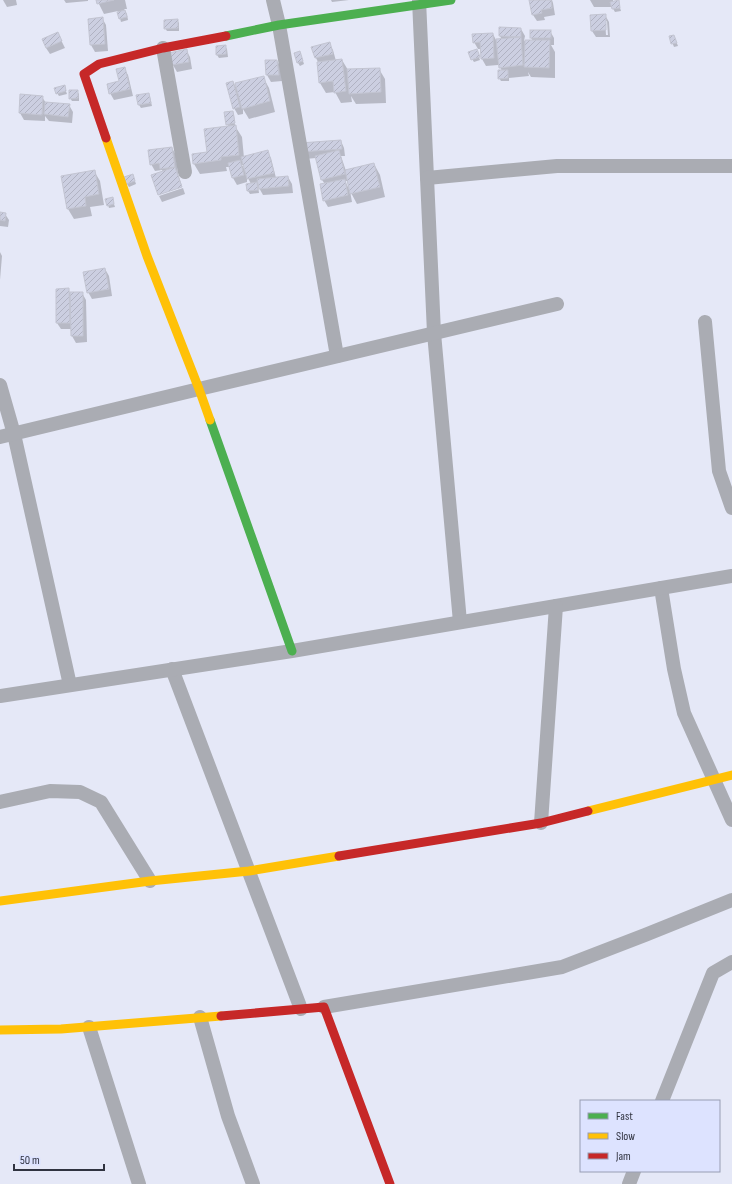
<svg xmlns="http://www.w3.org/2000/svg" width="732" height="1184" font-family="'Sofia Sans Condensed',sans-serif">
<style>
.shadow{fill:#0003;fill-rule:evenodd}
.building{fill:url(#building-hatch);stroke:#c3c5d2}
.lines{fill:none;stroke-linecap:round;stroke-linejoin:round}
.street{stroke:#aaacb3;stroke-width:14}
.fast{stroke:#4caf50;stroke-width:9}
.slow{stroke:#ffc107;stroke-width:9}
.jam{stroke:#c62828;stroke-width:9}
</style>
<defs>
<pattern id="building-hatch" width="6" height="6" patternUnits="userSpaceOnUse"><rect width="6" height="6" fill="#cccfe1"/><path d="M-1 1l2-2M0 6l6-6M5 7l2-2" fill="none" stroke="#b0b2c2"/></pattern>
</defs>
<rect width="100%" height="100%" fill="#e5e8f7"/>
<g class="shadow">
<polygon points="3,0 16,0 17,5 7,7"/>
<polygon points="64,0 88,0 88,1 66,3"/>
<polygon points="97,0 125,0 127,9 124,9 127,14 128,20 121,22 118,11 104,14"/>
<polygon points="331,0 349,0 332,2"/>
<polygon points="530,0 552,0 553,3 555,15 544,17 545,20 537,21 533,15"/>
<polygon points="590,0 613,0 613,2 618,1 621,11 615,12 612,7 594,7"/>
<path d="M605 15 609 22 610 37H596L592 31ZM605 21H607L608 35H606Z"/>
<polygon points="102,18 106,25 108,51 95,52 91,45"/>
<polygon points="177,20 179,23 179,31 167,31 165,28"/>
<polygon points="521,29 525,36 524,41 533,41 531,38 550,31 554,38 554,45 551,45 555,52 555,78 531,77 528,72 529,76 509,78 509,81 501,81 499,78 502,71 500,67 499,60 498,60 498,65 486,66 482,59 482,49 478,49 474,42 493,34 496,40 502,40 500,36"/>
<polygon points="674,36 678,46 674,47 670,37"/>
<polygon points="61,40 65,48 50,54 46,48"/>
<polygon points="329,43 333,50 336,61 342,60 348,70 379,69 385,79 386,103 356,104 351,96 352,102 341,103 335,92 326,93 320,83 318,62 316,58 313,48"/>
<polygon points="225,46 227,49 228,57 219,58 217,55"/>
<polygon points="186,50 190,57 192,69 177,72 173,65"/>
<polygon points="300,52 304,64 300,66 298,63"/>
<polygon points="477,52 480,60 474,62 472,59"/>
<polygon points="266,61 277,61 281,67 282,81 271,82 267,75"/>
<polygon points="124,68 128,75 133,96 114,100 110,93 120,82"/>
<polygon points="263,77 269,88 275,112 249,119 243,109 243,114 238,115 234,108 233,82 237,89"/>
<polygon points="64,86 67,94 59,96 57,93"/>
<polygon points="77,91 79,94 79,101 72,101 70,98"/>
<polygon points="148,94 150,97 152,106 141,108 139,105 137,96"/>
<polygon points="42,97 46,103 69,105 73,112 72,123 49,121 45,116 45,121 24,120 20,113"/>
<path d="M233 112 234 115 235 126 242 137 244 158 267 151 271 158 276 178 288 177 292 184 293 193 263 195 258 186 259 193 250 194 248 191 247 185 251 184 247 176V182L237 185 233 178 230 167H226L227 171 200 174 194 164 208 153 229 127 227 124ZM242 165H245L246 172Z"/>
<path d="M341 141 344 148 345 156H341L346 171 374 164 380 175 385 197 357 204 350 191 352 202 328 207 324 200 325 184 322 180 316 158 305 159 301 152ZM345 181H348L349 189Z"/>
<polygon points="172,148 176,155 178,174 182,186 158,194 163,172 162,170 155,171 151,164"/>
<polygon points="94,171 100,181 104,205 90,207 92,216 74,219 68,209"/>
<polygon points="134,178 136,184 129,187 127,184"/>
<polygon points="183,188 185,194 162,202 159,196"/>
<polygon points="112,198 115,207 109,208 108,205"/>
<polygon points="0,213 5,214 9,220 8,227 0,226"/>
<polygon points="0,252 2,256 0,280"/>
<polygon points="105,269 109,276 112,296 92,299 88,292"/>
<polygon points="68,289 70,293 82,293 86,300 87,342 76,343 72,336 72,329 61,329 57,323"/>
</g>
<g class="building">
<polygon points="96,0 114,0 97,4"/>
<polygon points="529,0 551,0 552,8 541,10 542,13 532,15"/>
<polygon points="619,0 620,8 612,9 610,2"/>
<polygon points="125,10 127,17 119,19 117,12"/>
<polygon points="606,14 606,30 591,31 590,15"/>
<polygon points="103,17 105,44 90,45 88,19"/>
<polygon points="178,19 178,28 164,29 164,20"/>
<polygon points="499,27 521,28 521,37 499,36"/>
<rect x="530" y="30" width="21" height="8"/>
<polygon points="58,32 62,41 46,48 42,39"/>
<polygon points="493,33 494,58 481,59 480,42 473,43 472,34"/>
<polygon points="674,35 677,43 671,44 669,36"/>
<polygon points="521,37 523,65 499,68 496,39"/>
<polygon points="525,40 550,40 549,68 524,67"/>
<polygon points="330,42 333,54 315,58 311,47"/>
<polygon points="226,45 226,54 216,55 216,46"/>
<polygon points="187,49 189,62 172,65 169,53"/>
<polygon points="477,49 480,57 471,60 468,52"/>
<polygon points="300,51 303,61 297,63 294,53"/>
<polygon points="342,59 346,91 334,93 333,81 319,83 317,62"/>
<polygon points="265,60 277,60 279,75 266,75"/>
<polygon points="125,67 130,89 109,94 107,84 119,81 116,69"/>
<polygon points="380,68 381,92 349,94 347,69"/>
<polygon points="498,70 508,70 508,78 498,79"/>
<polygon points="264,76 270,101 242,109 235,83"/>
<polygon points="233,81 240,107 233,109 226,83"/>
<polygon points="65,85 66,91 56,94 54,88"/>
<polygon points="69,90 78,90 78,98 69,99"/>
<polygon points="149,93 151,103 138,105 136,95"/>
<polygon points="20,94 43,96 42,115 19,113"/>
<polygon points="45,102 70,104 68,117 44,114"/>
<polygon points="233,111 235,123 226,125 224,112"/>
<polygon points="236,125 239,155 221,157 221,160 193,164 192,154 207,152 204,129"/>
<polygon points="341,140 342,149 300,152 300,143"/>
<polygon points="172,147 175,167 160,169 159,163 150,165 148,150"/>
<polygon points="268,150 274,173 247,179 241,157"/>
<polygon points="339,150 345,174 321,180 315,156"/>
<polygon points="240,160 244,175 232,178 228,163"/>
<polygon points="374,163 380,187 350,194 345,170"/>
<polygon points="175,167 182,187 158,195 151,175"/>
<polygon points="95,170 99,194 85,197 86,206 67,209 61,176"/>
<polygon points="133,174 135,181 126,184 124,177"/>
<polygon points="288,176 289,186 259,189 257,179"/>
<polygon points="345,179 348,195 323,201 320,184"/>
<polygon points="257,182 258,190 247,191 246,184"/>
<polygon points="113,197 114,204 107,206 105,199"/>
<polygon points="0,212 6,213 5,221 0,220"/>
<polygon points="105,268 109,289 87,293 83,272"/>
<polygon points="69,288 70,323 56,323 56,289"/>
<polygon points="70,292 83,292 83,336 71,336"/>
</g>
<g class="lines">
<g class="street">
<polyline points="273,0 279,25 337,356"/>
<polyline points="419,0 434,333 460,622"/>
<polyline points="163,48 185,172"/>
<polyline points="427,178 557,166 732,166"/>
<polyline points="705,322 719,471 732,508"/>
<polyline points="0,385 14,434 70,685"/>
<polyline points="0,437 199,389 557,304"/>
<polyline points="661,588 674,669 684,713 732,820"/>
<polyline points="172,669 301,1009"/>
<polyline points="0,696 292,651 732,576"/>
<polyline points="0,802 50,791 80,792 101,802 150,881"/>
<polyline points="541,823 556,606"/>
<polyline points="324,1007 562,967 645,935 732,900"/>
<polyline points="200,1017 228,1116 253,1184"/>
<polyline points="89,1027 139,1184"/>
<polyline points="662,1101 713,973 732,962"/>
<polyline points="629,1184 634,1171"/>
</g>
<g class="fast">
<polyline points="226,36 279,25 451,0"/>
<polyline points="210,420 292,651"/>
</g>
<g class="slow">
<polyline points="106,138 147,256 199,389 210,420"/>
<polyline points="588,811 732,775"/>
<polyline points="0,901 150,881 249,871 339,856"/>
<polyline points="0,1030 61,1029 221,1016"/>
</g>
<g class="jam">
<polyline points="106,138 84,74 99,64 163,48 226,36"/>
<polyline points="339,856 541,823 588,811"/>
<polyline points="221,1016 324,1007 390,1184"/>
</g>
</g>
<rect x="580" y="1100" width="140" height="72" fill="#dde3ff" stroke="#989db3"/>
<rect x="588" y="1113" width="20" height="6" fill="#4caf50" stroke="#989db3"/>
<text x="616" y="1120" font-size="12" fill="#303340">Fast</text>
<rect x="588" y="1133" width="20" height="6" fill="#ffc107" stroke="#989db3"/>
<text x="616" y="1140" font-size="12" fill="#303340">Slow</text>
<rect x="588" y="1153" width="20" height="6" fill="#c62828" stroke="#989db3"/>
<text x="616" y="1160" font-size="12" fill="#303340">Jam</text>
<path d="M14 1164v6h90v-6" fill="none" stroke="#303340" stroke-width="2"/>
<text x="20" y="1164" font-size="12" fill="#303340" stroke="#dde3ff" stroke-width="3" paint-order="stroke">50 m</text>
</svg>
